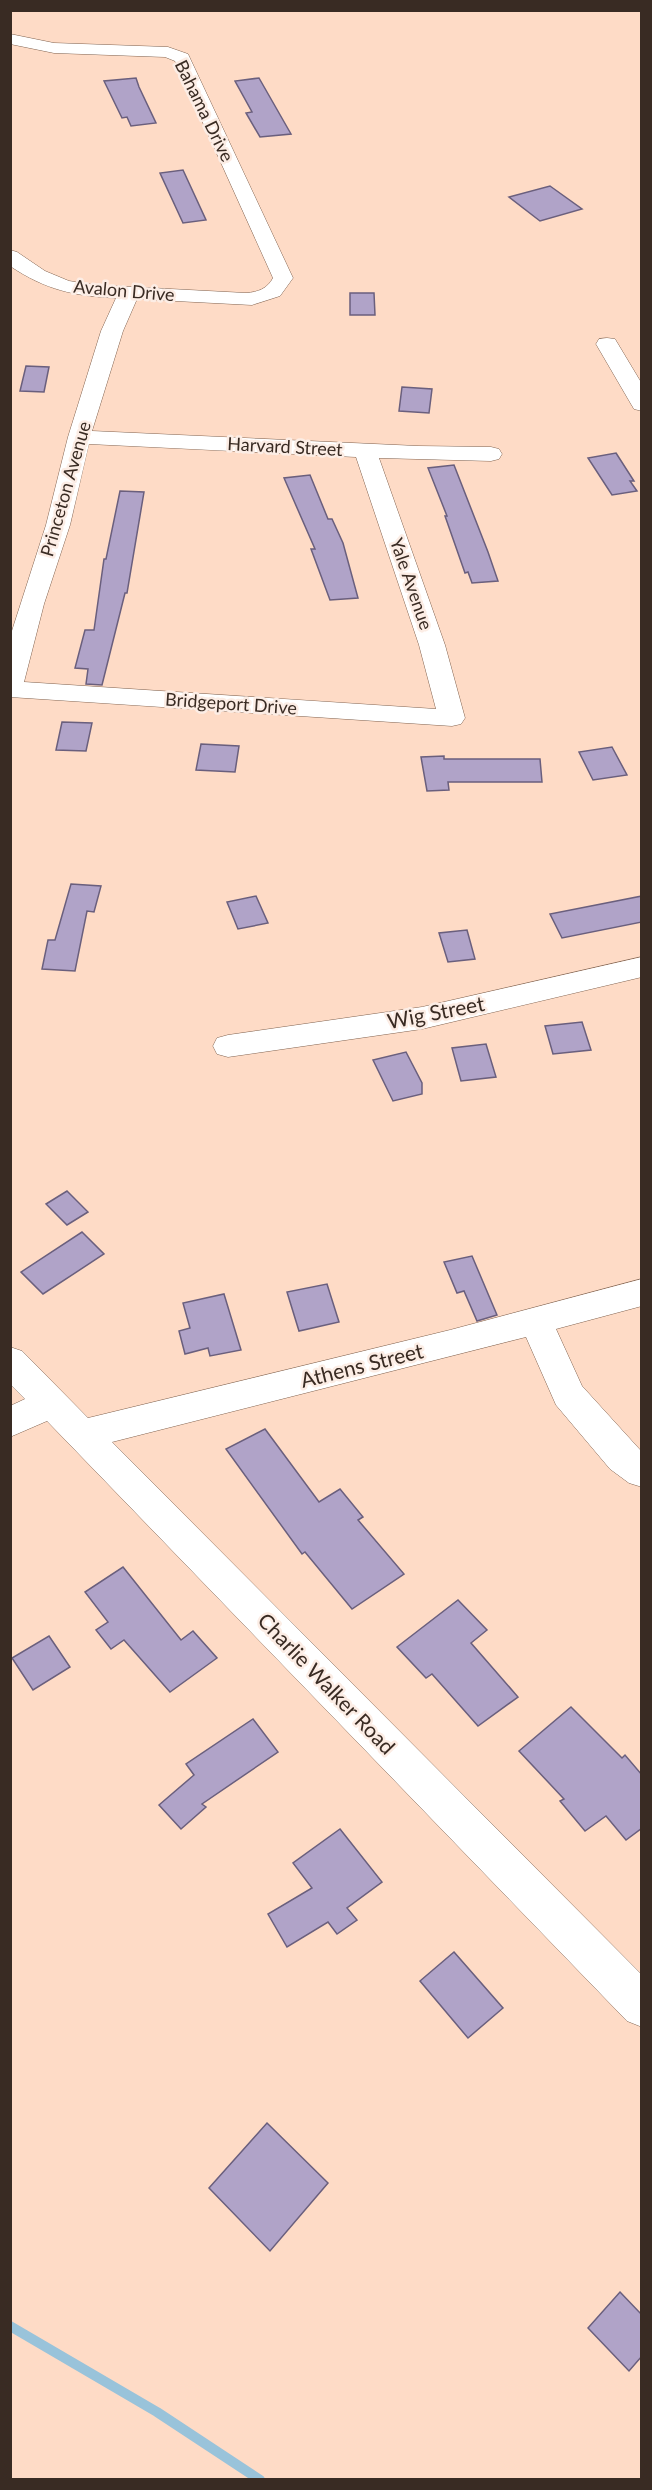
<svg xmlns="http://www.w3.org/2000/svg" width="652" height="2490" font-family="Lato,sans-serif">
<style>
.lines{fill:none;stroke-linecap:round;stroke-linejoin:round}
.stream{stroke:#99c3da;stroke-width:10}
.building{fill:#b0a3c8;stroke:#6a5f7d;stroke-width:1.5}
.minor-casing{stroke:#816350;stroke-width:1}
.minor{fill:#fff;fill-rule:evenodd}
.labels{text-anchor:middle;stroke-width:5;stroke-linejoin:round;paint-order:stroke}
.far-street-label{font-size:18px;fill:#392b23;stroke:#fcede5}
.street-label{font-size:21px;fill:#392b23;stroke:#fcede5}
</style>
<rect width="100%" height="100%" fill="#fedbc6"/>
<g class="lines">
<polyline class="stream" points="10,2326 157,2412 260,2480"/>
</g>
<g class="building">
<polygon points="136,78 139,87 156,123 131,126 127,117 122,118 104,81"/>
<polygon points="259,78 291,134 260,137 246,113 252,112 235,81"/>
<polygon points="183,170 206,220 183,223 160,173"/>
<polygon points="550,186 582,209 540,221 509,197"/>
<polygon points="350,293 374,293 375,315 350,315"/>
<polygon points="26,366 49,367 44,392 20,391"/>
<polygon points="402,387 432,389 429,413 399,411"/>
<polygon points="616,453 634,481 630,481 637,491 612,495 588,458"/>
<polygon points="454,465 488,552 498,581 472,583 468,572 465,573 445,516 447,516 428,468"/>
<polygon points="310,475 328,519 332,519 343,543 358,598 330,600 311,549 315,549 284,478"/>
<polygon points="120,491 144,492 127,593 125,593 102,685 86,684 88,669 75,668 85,630 94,630 104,559 106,559"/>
<polygon points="62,722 92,723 86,751 56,750"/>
<polygon points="201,744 239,746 235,772 196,770"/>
<polygon points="612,747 627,775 593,780 579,752"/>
<polygon points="444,756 444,759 540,759 542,782 448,782 449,790 427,791 421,757"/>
<polygon points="71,884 101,886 94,912 87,911 75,971 42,969 48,940 55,940"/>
<polygon points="256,896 268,923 238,929 227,902"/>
<polygon points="642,896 642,922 562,938 550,914"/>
<polygon points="467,930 475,959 448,962 439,933"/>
<polygon points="582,1022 591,1050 553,1054 545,1026"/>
<polygon points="486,1044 496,1077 461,1081 452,1048"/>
<polygon points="406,1052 422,1083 422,1094 393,1101 373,1060"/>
<polygon points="67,1191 88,1212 67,1225 46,1204"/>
<polygon points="82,1232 104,1254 43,1294 21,1272"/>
<polygon points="472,1256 497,1315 477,1321 464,1291 457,1293 444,1262"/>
<polygon points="327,1284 339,1322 299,1331 287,1292"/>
<polygon points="224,1294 241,1350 210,1356 208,1348 185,1354 179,1331 190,1328 183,1303"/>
<polygon points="265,1429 319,1502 340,1489 363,1517 358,1520 404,1574 352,1609 305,1552 302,1554 226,1449"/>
<polygon points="123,1567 181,1640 193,1631 217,1658 170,1692 124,1640 111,1649 96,1630 108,1622 85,1592"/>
<polygon points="458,1600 487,1630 471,1643 518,1697 478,1726 432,1674 426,1678 397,1647"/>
<polygon points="49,1636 70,1667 33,1690 12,1658"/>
<polygon points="571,1707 622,1758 625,1755 642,1775 642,1828 626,1840 606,1816 585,1831 560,1801 564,1799 519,1751"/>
<polygon points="253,1719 278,1752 202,1804 206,1807 181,1829 159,1805 194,1775 186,1764"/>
<polygon points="340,1829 382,1882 347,1908 357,1920 337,1934 328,1922 287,1947 268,1914 312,1888 293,1863"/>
<polygon points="454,1952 503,2008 468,2038 420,1981"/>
<polygon points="267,2123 328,2183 270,2251 209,2188"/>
<polygon points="620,2292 642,2315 642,2356 629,2371 588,2328"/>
</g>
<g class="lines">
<g class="minor-casing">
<g id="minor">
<path d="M10 34 54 43 168 47 188 54 293 278 280 296 252 305 137 299 123 331 92 431 418 446 491 447 499 449 502 454 499 459 491 461 379 458 445 645 465 718 461 724 452 726 10 697V637L46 525 68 437 101 331 116 298C74 296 46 290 10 266V250L17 252 45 271 69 281 95 285 246 293C258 292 267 289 273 278L175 61 165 57 54 53 10 44ZM89 444 356 457 419 645 436 709 24 682 44 604 70 525Z"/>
<polygon points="607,338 615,339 642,384 642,411 634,409 631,404 596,344 599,339"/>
<polygon points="642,957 642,977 422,1029 228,1057 217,1054 213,1046 217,1038 228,1035 422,1007"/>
<polygon points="642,1279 642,1306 556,1329 582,1386 642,1452 642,1487 629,1483 610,1469 556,1405 526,1337 112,1442 642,1975 642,2027 627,2021 47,1421 10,1437 10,1406 25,1399 10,1384 10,1347 22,1351 88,1418 450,1330"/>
</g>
</g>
<use href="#minor" class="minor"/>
</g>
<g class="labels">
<g class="far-street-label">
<text transform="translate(204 111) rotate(64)" y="6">Bahama Drive</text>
<text transform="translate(124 291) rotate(5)" y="6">Avalon Drive</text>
<text transform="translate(285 447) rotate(3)" y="6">Harvard Street</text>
<text transform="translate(66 489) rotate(-74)" y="6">Princeton Avenue</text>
<text transform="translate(411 584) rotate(71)" y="6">Yale Avenue</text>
<text transform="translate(231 704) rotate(4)" y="6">Bridgeport Drive</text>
</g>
<g class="street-label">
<text transform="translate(436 1013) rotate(-11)" y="7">Wig Street</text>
<text transform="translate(362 1366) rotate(-14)" y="7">Athens Street</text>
<text transform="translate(326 1684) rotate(46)" y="7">Charlie Walker Road</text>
</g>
</g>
<rect width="652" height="2490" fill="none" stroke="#392b23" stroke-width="24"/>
</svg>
